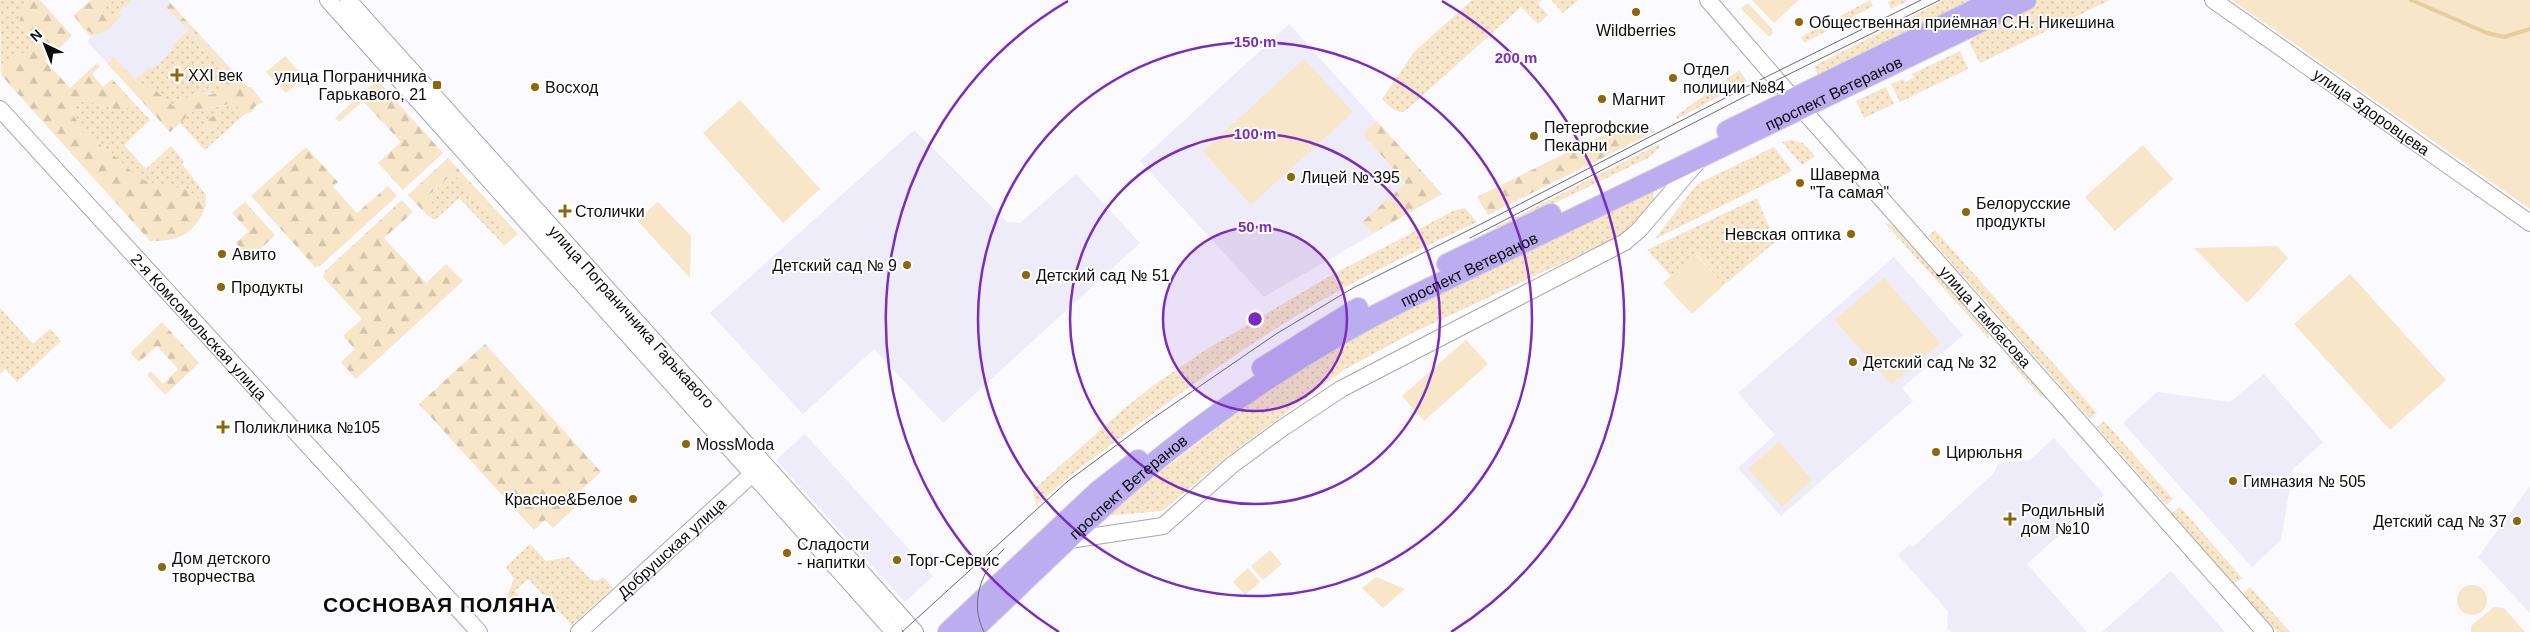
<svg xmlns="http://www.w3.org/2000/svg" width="2530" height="632" font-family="Arial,sans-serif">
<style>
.built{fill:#edecf8}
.grass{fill:url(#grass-dots)}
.forest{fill:url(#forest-firs)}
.park{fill:#f7e6c8}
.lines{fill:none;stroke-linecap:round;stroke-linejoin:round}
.stream{stroke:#e6cda0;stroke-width:4}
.minor-casing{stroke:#a8a8ac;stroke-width:18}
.major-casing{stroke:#d8d8d8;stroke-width:22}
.minor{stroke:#fff;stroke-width:16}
.major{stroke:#bcadf1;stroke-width:20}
.tram{stroke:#6d6d70;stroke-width:1}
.ring{fill:none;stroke:#7b2cbf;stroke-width:2.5}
.poi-dot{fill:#8e670b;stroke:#fff;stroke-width:2}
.labels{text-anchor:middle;stroke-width:4;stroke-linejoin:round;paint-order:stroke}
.poi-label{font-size:16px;fill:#0c0c0e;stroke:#fff;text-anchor:start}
.street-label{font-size:16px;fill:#0c0c0e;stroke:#fff}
.district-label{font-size:21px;font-weight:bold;letter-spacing:1px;fill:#0c0c0e;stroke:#fff}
.centre{fill:#7b2cbf;stroke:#fff;stroke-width:2.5}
.ring-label{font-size:15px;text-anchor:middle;font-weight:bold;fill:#7b2cbf;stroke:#fff;stroke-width:4;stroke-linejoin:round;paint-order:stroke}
</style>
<defs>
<pattern id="grass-dots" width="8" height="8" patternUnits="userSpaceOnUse" patternTransform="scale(1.25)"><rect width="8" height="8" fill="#f7e6c8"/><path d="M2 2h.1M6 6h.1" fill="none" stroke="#d3c4ab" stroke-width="1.8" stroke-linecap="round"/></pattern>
<pattern id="forest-firs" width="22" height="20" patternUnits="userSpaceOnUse" patternTransform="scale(1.25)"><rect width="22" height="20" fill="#f7e6c8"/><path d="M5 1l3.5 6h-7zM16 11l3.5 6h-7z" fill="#d3c4ab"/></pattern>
</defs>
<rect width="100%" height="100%" fill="#fafaff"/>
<g class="built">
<polygon points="132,0 168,0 248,87 193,111 170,132 87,41"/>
<polygon points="1289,24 1442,194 1264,297 1140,161"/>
<polygon points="914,130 1007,222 1020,223 1076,174 1140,243 943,423 874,349 803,414 710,313"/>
<polygon points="1894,257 1963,335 1902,388 1913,401 1781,516 1738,468 1775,435 1738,393"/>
<polygon points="2264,374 2323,442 2293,469 2281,540 2252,567 2123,423 2157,392 2230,402"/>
<polygon points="805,434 933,576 905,602 776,460"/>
<polygon points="2054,438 2104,495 2027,564 2087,632 1951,632 1947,628 1948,611 1898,555 1910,544 1913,547 1993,474 1998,464 2030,460"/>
<polygon points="2530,486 2530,613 2478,557"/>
<polygon points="2171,571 2225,632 2102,632"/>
</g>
<g class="grass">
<polygon points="0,0 25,0 18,26 28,31 35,39 27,52 4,62 1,75"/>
<polygon points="91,0 132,0 91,37 73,16"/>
<path d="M1472 0H1542L1538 4 1548 15 1538 24 1521 7 1404 112C1395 113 1388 105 1382 99L1414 52Z"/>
<polygon points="1551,0 1578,0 1563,13"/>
<polygon points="1870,0 1873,6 1843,22 1840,16"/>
<polygon points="1891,0 1909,0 1891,9 1888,2"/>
<polygon points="1944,0 1971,0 1818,76 1814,66"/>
<polygon points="2036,0 2110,0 1980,63 1969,42 1997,19"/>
<polygon points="1831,21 1834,27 1804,43 1801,37"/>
<polygon points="189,30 203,51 215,61 221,75 228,84 217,93 196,92 173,107 155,90 141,85 136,80 150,67 153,69 175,48 173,45"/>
<polygon points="1960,51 1968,69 1900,102 1891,84 1903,79 1905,82 1914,78 1912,74"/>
<polygon points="1739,70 1747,81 1677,119 1676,116"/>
<polygon points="248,87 260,100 205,150 180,123 193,111 228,105"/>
<polygon points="1886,87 1894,104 1864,118 1856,101"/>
<polygon points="86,101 119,110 136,105 150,120 124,145 146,169 171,146 184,161 182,164 206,195 206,205 187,189 156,185 139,178 108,150 84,134 73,114 78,102"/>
<polygon points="1791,140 1803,143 1815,156 1802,165 1782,142"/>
<polygon points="1659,144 1660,147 1648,158 1503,228 1496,227"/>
<polygon points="1774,147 1792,171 1655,239 1693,189 1701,182"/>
<polygon points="453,173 509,234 501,242 459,198 435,220 427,215 436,207 427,198"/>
<polygon points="1652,190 1656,202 1618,237 1410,334 1344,370 1229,455 1162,511 1104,516 1257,397 1376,321"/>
<polygon points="1757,198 1775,242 1724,285 1697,255 1671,276 1647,250"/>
<path d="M1465 208 1477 222C1435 242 1392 262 1351 284 1283 321 1218 366 1155 412 1114 442 1074 471 1036 505L1033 490 1126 407 1158 382 1207 349 1330 276 1455 210Z"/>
<polygon points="1885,223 1893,225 1988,332 1989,339"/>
<polygon points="1935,230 2097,413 2090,419 1928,236"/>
<polygon points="0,308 33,344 50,329 61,341 17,382 5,369 0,374"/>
<polygon points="2009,361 2013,361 2043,394 2042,398"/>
<polygon points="2104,421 2173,499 2166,505 2097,427"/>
<polygon points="2180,507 2242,578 2234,584 2172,513"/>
<polygon points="530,544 546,561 569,557 590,579 598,581 603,577 613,588 572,625 528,579 515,591 526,603 516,611 506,600 514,579 506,567"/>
<polygon points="2250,587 2290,632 2277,632 2243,594"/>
</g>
<g class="forest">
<path d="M25 0H40L72 36 45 61 70 88 97 63 100 66 92 74 103 87 112 79 136 105 119 110 86 101 78 102 73 114 84 134 108 150 139 178 156 185 187 189 206 205C196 233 179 242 150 241L1 75 4 62 27 52 35 39 28 31 18 27Z"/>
<path d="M92 0H105L102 11 105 16 118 12 121 15C106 37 90 42 75 16Z"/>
<polygon points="169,2 247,87 251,87 263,102 254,107 253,111 243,115 235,103 193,111 170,132 107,63 114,58 141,85 155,90 173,106 197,92 209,95 217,93 222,86 227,84 221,75 215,61 203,51 194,35 166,7"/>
<polygon points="377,80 443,153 403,190 378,163 401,142 363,101 339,122 335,118"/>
<polygon points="215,115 220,116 221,126 209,132 205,128 206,121"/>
<polygon points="1377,121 1442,194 1373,233 1362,222 1406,183 1363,134"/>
<polygon points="1651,127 1654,132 1488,215 1477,197 1600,136"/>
<polygon points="306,147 338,182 333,187 357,213 388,186 397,196 320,266 315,267 251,196"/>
<polygon points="448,158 518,234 504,246 501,242 509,234 453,173 427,197 436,207 427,215 408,195"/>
<polygon points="402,200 413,212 384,238 426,283 446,264 463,281 356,379 341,362 355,349 343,336 362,319 323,277 325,271"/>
<polygon points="245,202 275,235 250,259 236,243 249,231 232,213"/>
<polygon points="162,322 199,363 165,395 147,375 151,371 163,384 178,369 157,346 139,362 130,353"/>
<polygon points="485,344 601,472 573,497 579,504 553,528 545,520 534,530 419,404"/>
</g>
<g class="park">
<polygon points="1752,0 1799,0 1774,23"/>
<polygon points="2232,0 2530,0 2530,209"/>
<polygon points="1748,3 1772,29 1773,33 1769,37 1741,9"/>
<polygon points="285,56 304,77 286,93 266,72"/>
<polygon points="1304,59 1353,112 1251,205 1203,151"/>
<polygon points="740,100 820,189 783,223 703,133"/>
<polygon points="2143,145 2173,179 2115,231 2085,197"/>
<polygon points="658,202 691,236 690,278 637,220"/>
<polygon points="2277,246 2288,258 2247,303 2194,248"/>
<polygon points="1696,255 1724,285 1692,314 1663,283"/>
<polygon points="2350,274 2446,380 2390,430 2294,324"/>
<polygon points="1884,278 1940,343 1891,384 1835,320"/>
<polygon points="1466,340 1488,364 1424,421 1402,396"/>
<polygon points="1779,442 1812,480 1782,507 1748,469"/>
<polygon points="1270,550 1282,564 1263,580 1251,566"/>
<polygon points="1248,568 1260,582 1245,595 1233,582"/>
<polygon points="1376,577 1405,589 1383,608 1362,588"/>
<circle cx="2472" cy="600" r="15"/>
<polygon points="2494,607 2504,608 2525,632 2471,632 2471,626"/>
</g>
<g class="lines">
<polyline class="stream" points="2411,0 2487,33 2504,37 2530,29"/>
<g class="minor-casing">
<g id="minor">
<polyline points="328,0 894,632"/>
<path id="s1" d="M348 0 915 632"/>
<path id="s2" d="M1708 0 1802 109 2265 632"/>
<path id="s3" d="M2213 0 2530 223"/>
<path id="s4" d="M0 109 479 632"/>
<polyline points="1069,540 1163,526 1232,465 1281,429 1341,389 1625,242 1639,230 1699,160"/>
<path id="s5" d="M579 632 760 467"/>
</g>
</g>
<g class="major-casing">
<g id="major">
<polyline points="1727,131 1994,0"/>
<polyline points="1447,264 1551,214"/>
<polyline points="1262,368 1358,308"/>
<polyline points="948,632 1097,492 1138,460"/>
<path id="s6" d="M971 632C1024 582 1076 530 1131 482 1212 412 1313 345 1409 298L2026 0"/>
</g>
</g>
<use href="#minor" class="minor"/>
<use href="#major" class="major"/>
<g class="tram">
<polyline points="1470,238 1777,80 1940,0"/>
<polyline points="902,632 1068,481 1149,421 1276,334 1353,288 1485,222 1756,82 1921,0"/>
<path d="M984 632C969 603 981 570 1004 549"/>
</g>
</g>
<circle cx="1255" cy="319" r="92" fill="#7b2cbf" fill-opacity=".12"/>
<g class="ring">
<circle cx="1255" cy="319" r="92"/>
<circle cx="1255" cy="319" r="185"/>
<circle cx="1255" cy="319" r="277"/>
<path d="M1059 632A369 369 0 0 1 1068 1M1442 1A369 369 0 0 1 1451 632"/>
</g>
<g class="poi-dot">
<circle cx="1636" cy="12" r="5"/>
<circle cx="1799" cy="22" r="5"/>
<path d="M174.5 67.5h5v5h5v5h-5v5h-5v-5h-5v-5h5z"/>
<circle cx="1673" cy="78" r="5"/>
<rect x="432" y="80" width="10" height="10" rx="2.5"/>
<circle cx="535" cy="87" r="5"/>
<circle cx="1602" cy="99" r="5"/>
<circle cx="1534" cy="136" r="5"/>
<circle cx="1291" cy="177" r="5"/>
<circle cx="1800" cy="183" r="5"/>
<path d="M562.5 203.5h5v5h5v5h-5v5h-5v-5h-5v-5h5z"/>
<circle cx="1966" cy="212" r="5"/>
<circle cx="1851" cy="234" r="5"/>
<circle cx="222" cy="254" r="5"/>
<circle cx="907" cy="265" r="5"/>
<circle cx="1026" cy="275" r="5"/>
<circle cx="221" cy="287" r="5"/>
<circle cx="1853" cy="362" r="5"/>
<path d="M220.5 419.5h5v5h5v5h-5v5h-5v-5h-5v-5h5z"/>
<circle cx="686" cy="444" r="5"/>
<circle cx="1936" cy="452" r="5"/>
<circle cx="2233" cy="481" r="5"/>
<circle cx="633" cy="499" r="5"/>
<path d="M2007.5 511.5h5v5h5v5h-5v5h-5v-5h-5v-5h5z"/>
<circle cx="2517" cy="521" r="5"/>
<circle cx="787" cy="553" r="5"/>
<circle cx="897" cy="560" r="5"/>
<circle cx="162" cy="567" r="5"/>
</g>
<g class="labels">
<g class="poi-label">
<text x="1809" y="28">Общественная приёмная С.Н. Никешина</text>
<text x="1636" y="36" text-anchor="middle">Wildberries</text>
<text x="1683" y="75">Отдел<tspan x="1683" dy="18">полиции №84</tspan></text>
<text x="188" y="81">XXI век</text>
<text x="427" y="82" text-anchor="end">улица Пограничника<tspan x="427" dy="18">Гарькавого, 21</tspan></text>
<text x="545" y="93">Восход</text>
<text x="1612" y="105">Магнит</text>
<text x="1544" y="133">Петергофские<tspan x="1544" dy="18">Пекарни</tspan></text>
<text x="1810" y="180">Шаверма<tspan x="1810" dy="18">"Та самая"</tspan></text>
<text x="1301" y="183">Лицей № 395</text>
<text x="1976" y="209">Белорусские<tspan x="1976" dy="18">продукты</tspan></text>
<text x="575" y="217">Столички</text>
<text x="1841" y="240" text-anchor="end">Невская оптика</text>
<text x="232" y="260">Авито</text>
<text x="897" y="271" text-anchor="end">Детский сад № 9</text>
<text x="1036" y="281">Детский сад № 51</text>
<text x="231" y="293">Продукты</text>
<text x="1863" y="368">Детский сад № 32</text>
<text x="234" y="433">Поликлиника №105</text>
<text x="696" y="450">MossModa</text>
<text x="1946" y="458">Цирюльня</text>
<text x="2243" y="487">Гимназия № 505</text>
<text x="623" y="505" text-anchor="end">Красное&amp;Белое</text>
<text x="2021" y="516">Родильный<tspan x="2021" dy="18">дом №10</tspan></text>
<text x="2507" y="527" text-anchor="end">Детский сад № 37</text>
<text x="797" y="550">Сладости<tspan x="797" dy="18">- напитки</tspan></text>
<text x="172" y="564">Дом детского<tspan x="172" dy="18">творчества</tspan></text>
<text x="907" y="566">Торг-Сервис</text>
</g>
<g class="street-label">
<text dy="6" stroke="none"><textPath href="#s6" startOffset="1025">проспект Ветеранов</textPath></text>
<text dy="6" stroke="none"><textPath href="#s3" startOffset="194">улица Здоровцева</textPath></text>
<text dy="6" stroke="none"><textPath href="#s6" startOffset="620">проспект Ветеранов</textPath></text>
<text dy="6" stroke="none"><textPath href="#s1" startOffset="425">улица Пограничника Гарькавого</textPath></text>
<text dy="6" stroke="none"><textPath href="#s2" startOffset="421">улица Тамбасова</textPath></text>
<text dy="6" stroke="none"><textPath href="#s4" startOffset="295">2-я Комсомольская улица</textPath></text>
<text dy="6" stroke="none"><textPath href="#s6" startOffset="214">проспект Ветеранов</textPath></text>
<text dy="6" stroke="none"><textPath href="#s5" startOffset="125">Добрушская улица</textPath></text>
</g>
<g class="district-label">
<text x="440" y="612">СОСНОВАЯ ПОЛЯНА</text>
</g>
</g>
<circle cx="1255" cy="319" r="8" class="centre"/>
<g class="ring-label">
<text x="1255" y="47">150 m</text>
<text x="1516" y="63">200 m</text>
<text x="1255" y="139">100 m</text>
<text x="1255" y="232">50 m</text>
</g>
<g transform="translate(45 45) rotate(317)" stroke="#ffffff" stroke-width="4" paint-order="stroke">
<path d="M0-4L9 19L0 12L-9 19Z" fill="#0c0c0e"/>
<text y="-8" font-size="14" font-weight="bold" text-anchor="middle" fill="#0c0c0e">N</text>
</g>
</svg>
